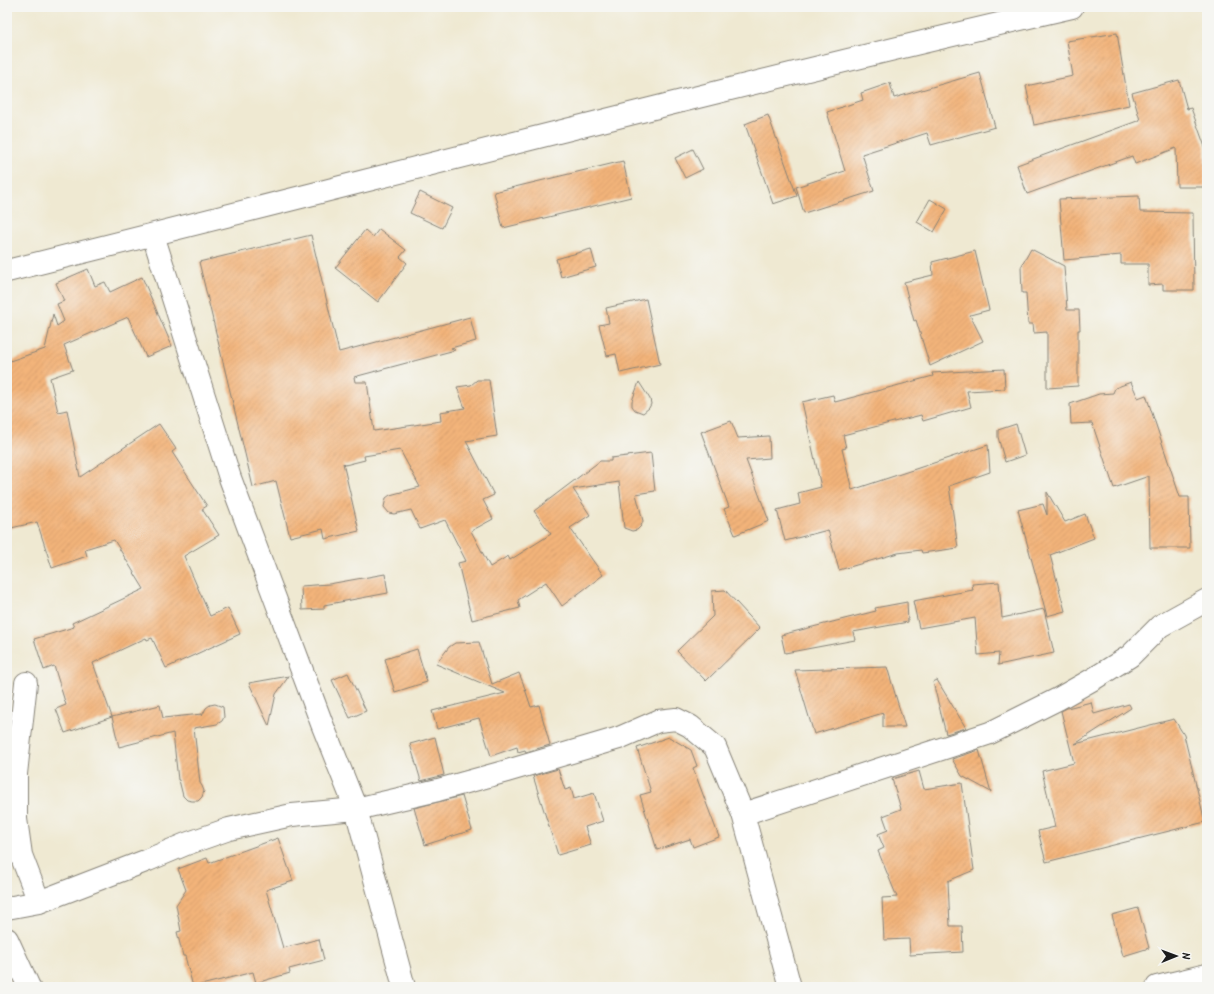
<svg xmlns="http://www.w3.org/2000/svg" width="1214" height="994" font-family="Kalam,sans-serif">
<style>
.building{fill:url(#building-hatch)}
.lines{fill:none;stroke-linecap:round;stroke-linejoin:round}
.street-casing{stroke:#868277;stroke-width:24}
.street{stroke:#fff;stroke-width:22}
</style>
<defs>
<pattern id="building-hatch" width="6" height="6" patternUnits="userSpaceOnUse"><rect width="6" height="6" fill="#f3b47a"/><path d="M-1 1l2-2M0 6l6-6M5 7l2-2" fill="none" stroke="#d09a69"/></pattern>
</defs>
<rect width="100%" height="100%" fill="#f6f6f2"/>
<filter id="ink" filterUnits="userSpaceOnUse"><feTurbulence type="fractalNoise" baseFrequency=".025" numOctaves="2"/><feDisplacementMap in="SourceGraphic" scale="8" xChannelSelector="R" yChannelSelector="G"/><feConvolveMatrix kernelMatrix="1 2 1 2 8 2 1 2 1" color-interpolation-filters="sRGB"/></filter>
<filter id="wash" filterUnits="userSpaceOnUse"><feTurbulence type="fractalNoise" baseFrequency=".012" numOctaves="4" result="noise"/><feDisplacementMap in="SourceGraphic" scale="16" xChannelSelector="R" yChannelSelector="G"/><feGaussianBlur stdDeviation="0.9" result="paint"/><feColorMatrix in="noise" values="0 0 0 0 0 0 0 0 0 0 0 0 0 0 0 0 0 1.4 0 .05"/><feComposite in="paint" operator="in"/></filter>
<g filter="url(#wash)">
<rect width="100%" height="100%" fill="#efe9d2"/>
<g id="blocks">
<g class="building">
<polygon points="1117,33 1129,105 1034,125 1026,86 1073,76 1067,41"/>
<polygon points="980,73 995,127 931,145 927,133 862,154 874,191 804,213 796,187 845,171 827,112 863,100 861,93 890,83 894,98"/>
<polygon points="1179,80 1187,109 1191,108 1205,147 1205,187 1177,187 1176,148 1135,164 1132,156 1027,194 1017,165 1140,120 1132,93"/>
<polygon points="768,115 797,196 773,204 745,124"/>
<polygon points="693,149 703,169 685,178 675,158"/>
<polygon points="623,161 631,197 503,228 494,192"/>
<polygon points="420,192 452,208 442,228 410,213"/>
<polygon points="1139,196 1140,212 1193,213 1194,290 1163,290 1163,284 1148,285 1148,264 1121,264 1121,255 1064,260 1059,199"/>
<polygon points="930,199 947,209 934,232 917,222"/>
<polygon points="379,229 406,250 400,257 407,263 378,302 335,268 365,230 373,237"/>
<polygon points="311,235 339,352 470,317 476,341 451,348 455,350 354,377 355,382 367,382 374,431 441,421 440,412 465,408 457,387 471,385 477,380 489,380 497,436 466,441 494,495 483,500 493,519 471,531 490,567 508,556 510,560 551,534 534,511 600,461 611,461 611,458 651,453 655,491 636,494 643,521 641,526 637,530 632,531 624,528 619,482 573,489 590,515 570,528 603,575 562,606 546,582 518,600 520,608 472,620 458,563 466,561 445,520 420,529 411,510 394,514 389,513 384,507 386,498 390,495 420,487 400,450 364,456 365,460 345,465 343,463 359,531 325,539 323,529 290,537 276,481 253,487 199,262"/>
<polygon points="591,249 596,267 561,277 556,259"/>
<polygon points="1031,249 1064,266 1067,310 1079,310 1080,330 1078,330 1078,386 1047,388 1047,332 1034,333 1033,324 1028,324 1026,293 1022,293 1021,267"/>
<polygon points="975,251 989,310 970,315 983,341 930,366 916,320 914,321 904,282 933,275 932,262"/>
<polygon points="88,269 95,286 105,282 110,292 142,277 172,346 146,357 128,317 64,345 73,370 50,378 58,412 67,410 80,477 159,424 176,449 172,452 207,506 202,509 219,535 184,556 210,616 228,608 240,634 166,668 152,638 147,640 146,638 93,663 112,717 65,733 56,709 66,705 54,666 44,670 34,639 74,627 72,623 144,589 114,540 85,549 87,556 52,568 37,522 7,529 7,362 45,349 53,314 57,326 64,321 57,304 64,301 56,283"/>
<polygon points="646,299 660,364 620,373 616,354 607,356 599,325 609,323 606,308"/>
<polygon points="1004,369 1005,389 967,391 971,407 923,421 921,415 843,435 846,448 842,449 852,490 988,445 990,472 949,486 958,548 922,553 921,550 898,553 839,570 828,530 785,541 777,510 800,504 798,493 821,487 802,402 833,395 835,402 933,376 932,373"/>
<polygon points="639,382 650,399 651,404 649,408 643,413 635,410 632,406 632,401"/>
<polygon points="1131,382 1138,398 1146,395 1180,497 1189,497 1190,548 1150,548 1149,476 1114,488 1092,423 1071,424 1070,404 1099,394 1113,393 1115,388"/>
<polygon points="731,421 738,438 769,436 770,458 746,460 769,521 735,535 724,509 729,507 701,432"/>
<polygon points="1016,424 1025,455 1005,462 998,437 998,430"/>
<polygon points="1047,492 1065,522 1085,514 1094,538 1050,555 1065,611 1047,616 1018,510 1043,504 1047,515"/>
<polygon points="385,574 388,593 324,605 324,609 302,610 301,586 329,584"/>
<polygon points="999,582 1002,618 1044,609 1054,653 998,665 999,653 978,655 975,618 919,628 913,601 973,590 972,584"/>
<polygon points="725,590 760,628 706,681 677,651 713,616 712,591"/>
<polygon points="907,602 908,622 853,632 855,640 785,653 781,635 876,611 875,608"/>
<polygon points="479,642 492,684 519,673 523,683 531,707 539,705 550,745 526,752 525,750 518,752 517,747 491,756 479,718 437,729 432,711 505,693 436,664 449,647 455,643"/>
<polygon points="417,649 427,682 395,692 385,659"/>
<polygon points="887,667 905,727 883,727 883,713 814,734 795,670"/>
<polygon points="348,673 366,711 350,718 332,680"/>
<polygon points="289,676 276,694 269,726 249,683"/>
<polygon points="937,680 966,728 946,734 933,682"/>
<polygon points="1091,702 1094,714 1129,704 1131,708 1075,744 1174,719 1184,735 1205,822 1046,862 1038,831 1055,827 1042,771 1074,763 1061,711 1067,708"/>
<polygon points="215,704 223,707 224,717 222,721 217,724 194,728 200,783 202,786 204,791 202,797 198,801 192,801 187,800 183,796 179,780 178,780 173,733 119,747 112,717 160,705 163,718 202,714 202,716 206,708 210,705"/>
<polygon points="435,737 444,775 421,781 410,744"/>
<polygon points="669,737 691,750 697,766 693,768 719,837 693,847 690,839 657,850 640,795 651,792 637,748"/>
<polygon points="979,750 991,792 962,776 952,759"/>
<polygon points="558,769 565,790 571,788 574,799 594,793 603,821 585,827 591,845 558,855 533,776"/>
<polygon points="919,771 924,789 962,783 974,870 948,881 950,926 962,926 963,952 910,955 909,939 884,940 882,898 897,897 878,851 884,848 878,834 888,830 883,816 901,809 892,779"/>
<polygon points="462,796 472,830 425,845 414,808"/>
<polygon points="278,838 293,881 266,890 283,948 319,939 324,960 289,969 290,973 256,983 253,972 193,987 185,956 183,956 177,932 181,931 176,905 186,890 178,869 207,858 209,863"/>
<polygon points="1138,908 1149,948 1123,956 1112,915"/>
</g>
</g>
</g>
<g filter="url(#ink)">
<use href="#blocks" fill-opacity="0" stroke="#868277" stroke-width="1"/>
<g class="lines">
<g class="street-casing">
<g id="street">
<polyline points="153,235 230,478 322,724 356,809 404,987"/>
<path d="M7 271C362 183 716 89 1072 7"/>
<polyline points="26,683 16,774 16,819 21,855 39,902"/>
<polyline points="7,908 39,902 148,860 186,844 229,829 292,815 356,809 438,790 507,771 619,738 658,721 676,719 690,726 715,747 743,814"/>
<polyline points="7,939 29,987"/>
<polyline points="790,987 743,814 990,733 1058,699 1095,678 1130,656 1160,626 1207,600"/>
<polyline points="1157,987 1207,975"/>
</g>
</g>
<use href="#street" class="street"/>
</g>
</g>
<rect width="1214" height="994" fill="none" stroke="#f6f6f2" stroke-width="24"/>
<g transform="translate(1176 956) rotate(89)" stroke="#f6f6f2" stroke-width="3" paint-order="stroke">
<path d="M0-3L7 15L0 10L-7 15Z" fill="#1c1c1c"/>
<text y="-6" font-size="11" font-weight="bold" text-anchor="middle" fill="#1c1c1c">N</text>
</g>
</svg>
